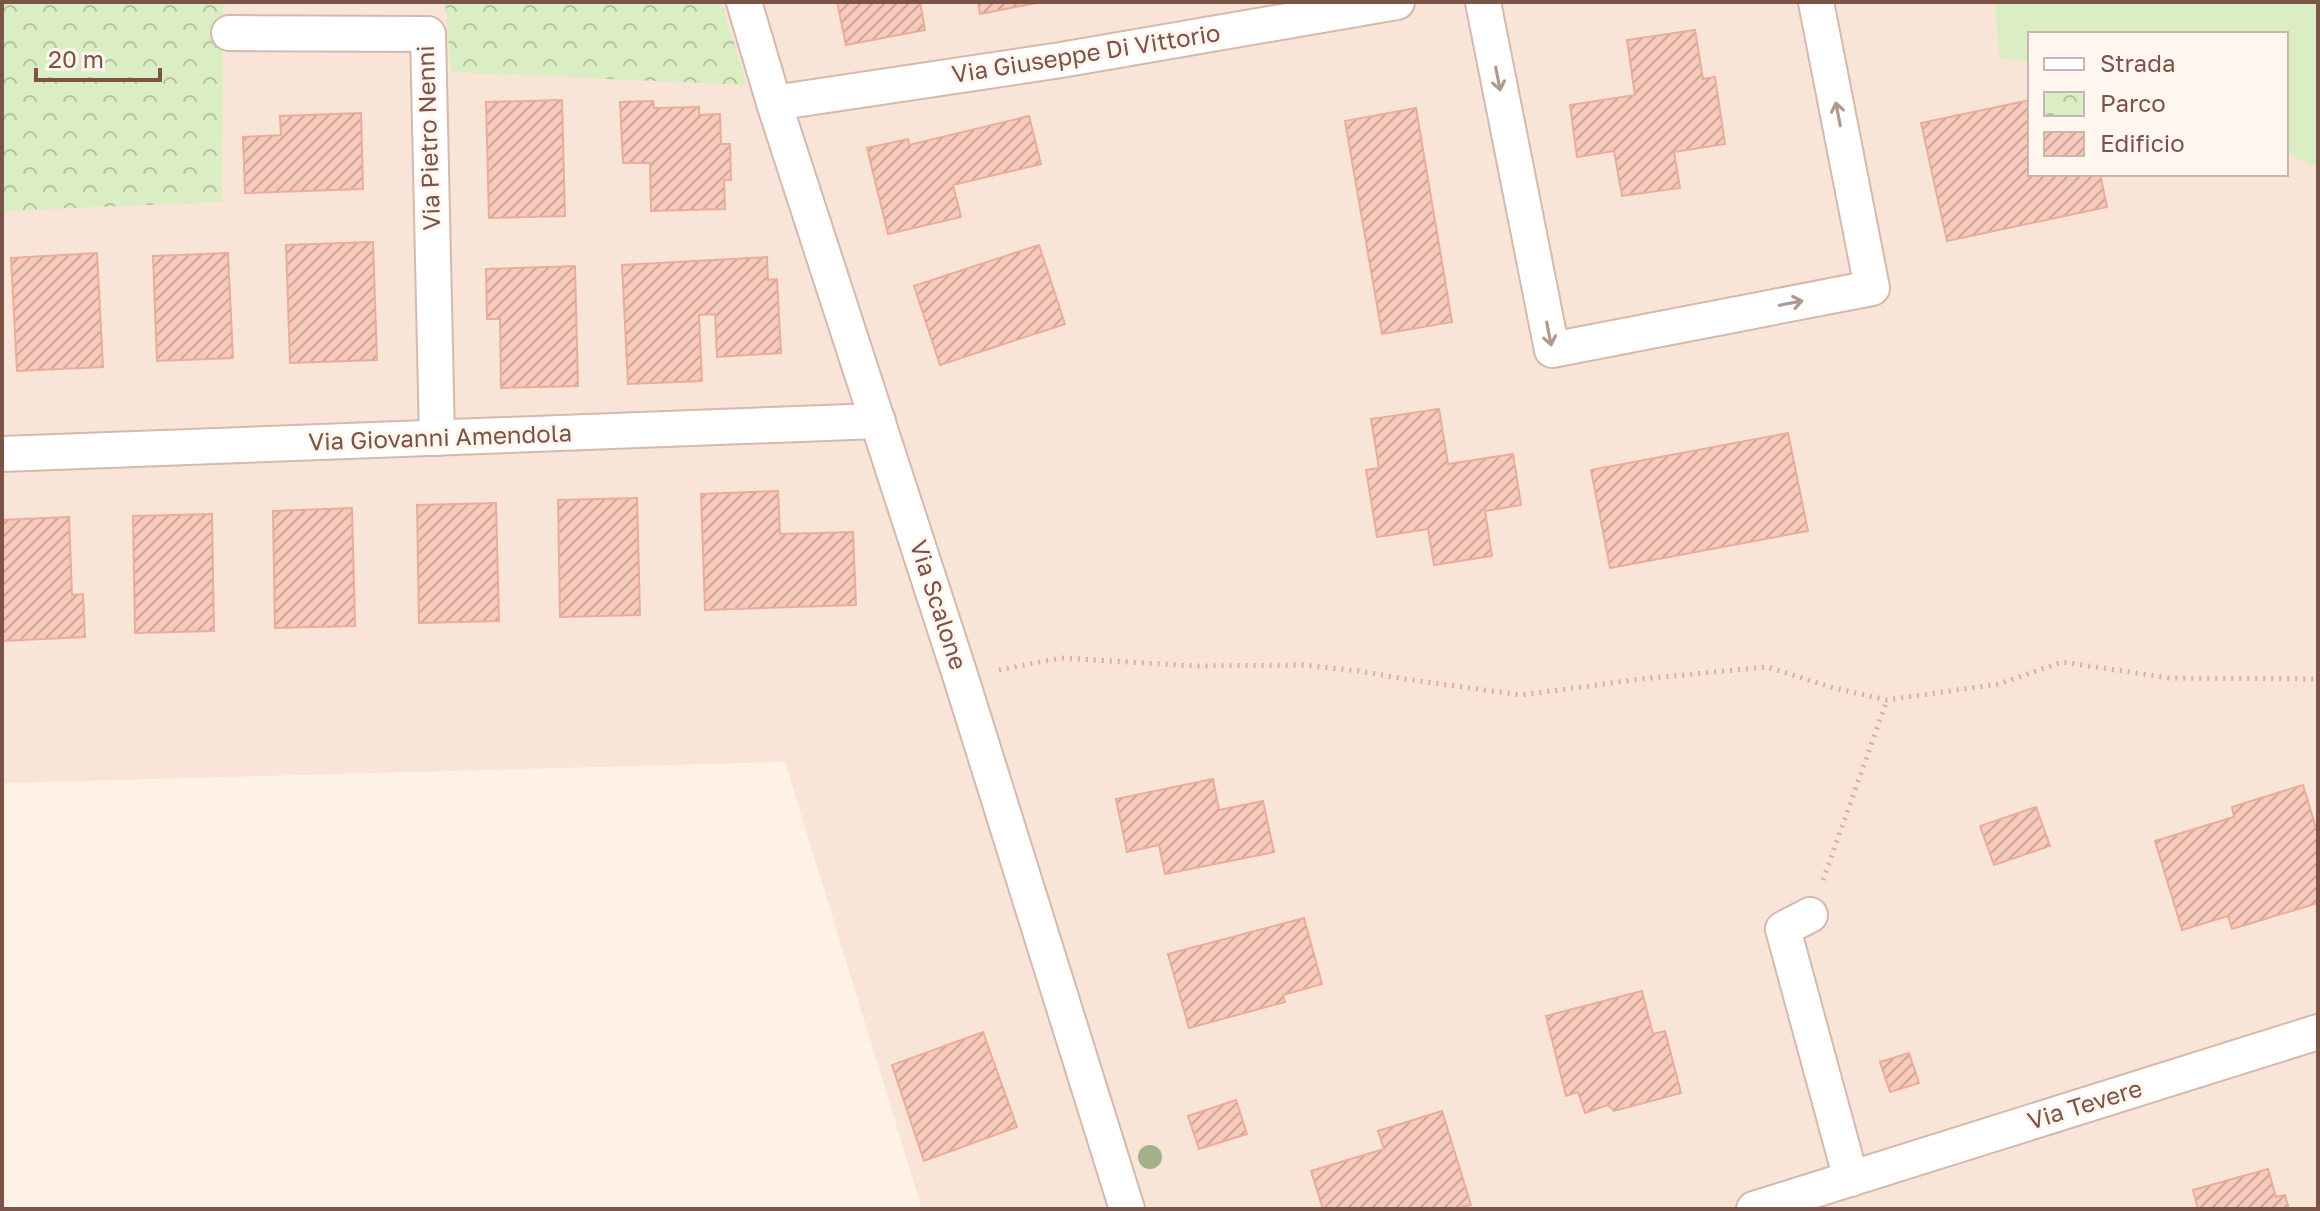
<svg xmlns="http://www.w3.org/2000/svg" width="2320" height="1211" font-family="'Golos Text',sans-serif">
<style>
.residential{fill:#f9e5d7;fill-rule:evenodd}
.park{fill:url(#park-crowns)}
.pitch{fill:#dbeec3}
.building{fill:url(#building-hatch);stroke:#ebad99;stroke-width:2}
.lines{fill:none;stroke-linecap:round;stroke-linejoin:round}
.street-casing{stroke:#d5b9ad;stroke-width:38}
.path{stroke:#ddad9d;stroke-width:5;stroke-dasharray:2 6;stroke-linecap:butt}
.street{stroke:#fff;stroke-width:34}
.tree{fill:#a3b188}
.oneway{stroke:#b09891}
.labels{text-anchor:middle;stroke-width:6;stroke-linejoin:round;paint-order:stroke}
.street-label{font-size:24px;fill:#7c5347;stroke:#fff6ef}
</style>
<defs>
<pattern id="park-crowns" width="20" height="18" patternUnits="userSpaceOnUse" patternTransform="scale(2)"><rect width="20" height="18" fill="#dbeec3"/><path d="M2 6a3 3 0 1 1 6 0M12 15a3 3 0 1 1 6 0" fill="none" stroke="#b7c3a0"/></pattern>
<pattern id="building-hatch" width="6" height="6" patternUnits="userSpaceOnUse" patternTransform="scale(2)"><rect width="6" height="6" fill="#f7cabb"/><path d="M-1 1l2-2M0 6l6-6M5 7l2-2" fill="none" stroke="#cda79a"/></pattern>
</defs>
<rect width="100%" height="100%" fill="#fef2e6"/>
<path class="residential" d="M2 2H2318V1209H922L785 762 2 783ZM2030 34H2286V174H2030Z"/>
<g class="park">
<polygon points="2,2 223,2 222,202 2,211"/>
<polygon points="445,2 721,2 747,85 451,72"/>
</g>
<polygon class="pitch" points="1995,2 2318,2 2318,168 2286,153 2286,34 2030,34 2030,62 1999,58"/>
<g class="building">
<polygon points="837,2 920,2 925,30 846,45"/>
<polygon points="978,2 1041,2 980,14"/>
<polygon points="1695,30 1703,79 1715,77 1725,144 1674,152 1680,188 1622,196 1614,151 1577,157 1570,105 1635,95 1627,40"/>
<polygon points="562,100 565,216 489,218 486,102"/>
<polygon points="2030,100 2030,174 2100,174 2107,207 1947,241 1921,123"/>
<polygon points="653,101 654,108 699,107 699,115 720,114 721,144 730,144 731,180 724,180 725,209 651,211 650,163 623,163 620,102"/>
<polygon points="1416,108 1452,322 1382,334 1345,121"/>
<polygon points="361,113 363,189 245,193 243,137 281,135 280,116"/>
<polygon points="1029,116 1041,164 953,185 961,217 888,234 867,148 908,139 909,145"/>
<polygon points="373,242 377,360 290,363 286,245"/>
<polygon points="1039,245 1065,324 940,365 914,286"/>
<polygon points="97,253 103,367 17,371 11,258"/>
<polygon points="228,253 233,358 157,361 153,256"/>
<polygon points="767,257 768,280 777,279 781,353 717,357 715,314 699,315 702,381 628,384 622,265"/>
<polygon points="575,266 578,386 501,388 500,319 487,319 486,269"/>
<polygon points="1439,409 1448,464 1513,454 1521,505 1485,511 1492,556 1434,565 1428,529 1377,537 1366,470 1379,468 1371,419"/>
<polygon points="1788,433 1808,531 1610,568 1591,470"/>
<polygon points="778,491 780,534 853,532 856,605 705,610 701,494"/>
<polygon points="637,498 640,615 560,617 558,500"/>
<polygon points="496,503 499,621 419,623 417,505"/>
<polygon points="352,508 355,626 275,628 273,511"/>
<polygon points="212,514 214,631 135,633 133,516"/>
<polygon points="69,517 72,595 83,594 85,637 2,641 2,520"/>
<polygon points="1213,779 1219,810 1263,801 1274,852 1165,874 1159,845 1127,852 1116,799"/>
<polygon points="2303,785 2318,835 2318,903 2232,929 2228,916 2182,930 2155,841 2234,817 2232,807"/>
<polygon points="2036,807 2050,846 1994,865 1980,826"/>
<polygon points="1304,918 1322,984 1283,995 1285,1002 1189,1028 1168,954"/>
<polygon points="1642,991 1653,1034 1665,1031 1681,1093 1614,1111 1608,1105 1585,1113 1578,1092 1566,1096 1546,1016"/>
<polygon points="983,1032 1017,1127 924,1161 892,1065"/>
<polygon points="1909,1053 1919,1083 1890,1092 1880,1062"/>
<polygon points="1236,1100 1247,1134 1199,1149 1188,1116"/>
<polygon points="1442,1111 1471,1205 1463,1207 1464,1209 1323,1209 1311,1171 1384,1149 1378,1131"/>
<polygon points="2268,1169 2276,1197 2285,1195 2289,1209 2198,1209 2193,1190"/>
</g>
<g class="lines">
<g class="street-casing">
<g id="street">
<polyline points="744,2 774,103 961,678 1127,1209"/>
<polyline points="1483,2 1552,350 1872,288 1816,2"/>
<polyline points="229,33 428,34 437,438"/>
<polyline points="774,103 1061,60 1397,2"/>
<polyline points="2,454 878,421"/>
<polyline points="1810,915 1783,929 1851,1179"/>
<polyline points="1754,1209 2318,1032"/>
</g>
</g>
<g class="path">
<polyline points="999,670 1061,658 1196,666 1302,665 1359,671 1405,679 1521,695 1641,679 1767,667 1834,688 1887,700 1999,684 2062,662 2169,678 2318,679"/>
<polyline points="1823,880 1887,700"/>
</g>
<use href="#street" class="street"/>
</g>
<circle class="tree" cx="1150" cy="1157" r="12"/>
<defs><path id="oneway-shaft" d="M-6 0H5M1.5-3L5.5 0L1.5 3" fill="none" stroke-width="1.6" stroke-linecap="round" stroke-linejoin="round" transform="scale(2)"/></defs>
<g class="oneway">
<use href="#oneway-shaft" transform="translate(1498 79) rotate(79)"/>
<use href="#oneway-shaft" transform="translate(1838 114) rotate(-101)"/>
<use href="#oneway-shaft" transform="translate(1791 303) rotate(-11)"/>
<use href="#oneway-shaft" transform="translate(1549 334) rotate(79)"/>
</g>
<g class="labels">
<g class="street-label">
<text transform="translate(1086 54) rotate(-9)" y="8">Via Giuseppe Di Vittorio</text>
<text transform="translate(429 138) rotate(-92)" y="8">Via Pietro Nenni</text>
<text transform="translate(440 438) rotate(-2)" y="8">Via Giovanni Amendola</text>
<text transform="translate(938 605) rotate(72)" y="8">Via Scalone</text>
<text transform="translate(2085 1105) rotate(-17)" y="8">Via Tevere</text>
</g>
</g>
<rect width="2320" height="1211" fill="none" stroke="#7c5347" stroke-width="8"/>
<rect x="2028" y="32" width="260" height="144" fill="#fff6ef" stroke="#cbb5ac" stroke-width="2"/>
<rect x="2044" y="58" width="40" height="12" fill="#ffffff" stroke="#cbb5ac" stroke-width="2"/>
<text x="2100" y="72" font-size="24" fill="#7c5347">Strada</text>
<rect x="2044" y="92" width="40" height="24" fill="url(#park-crowns)" stroke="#cbb5ac" stroke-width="2"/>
<text x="2100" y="112" font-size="24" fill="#7c5347">Parco</text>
<rect x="2044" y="132" width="40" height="24" fill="url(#building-hatch)" stroke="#cbb5ac" stroke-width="2"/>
<text x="2100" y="152" font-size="24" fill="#7c5347">Edificio</text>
<path d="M36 68v12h124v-12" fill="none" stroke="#7c5347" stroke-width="4"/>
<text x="48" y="68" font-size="24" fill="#7c5347" stroke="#fff6ef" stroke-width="6" paint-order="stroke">20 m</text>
</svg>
